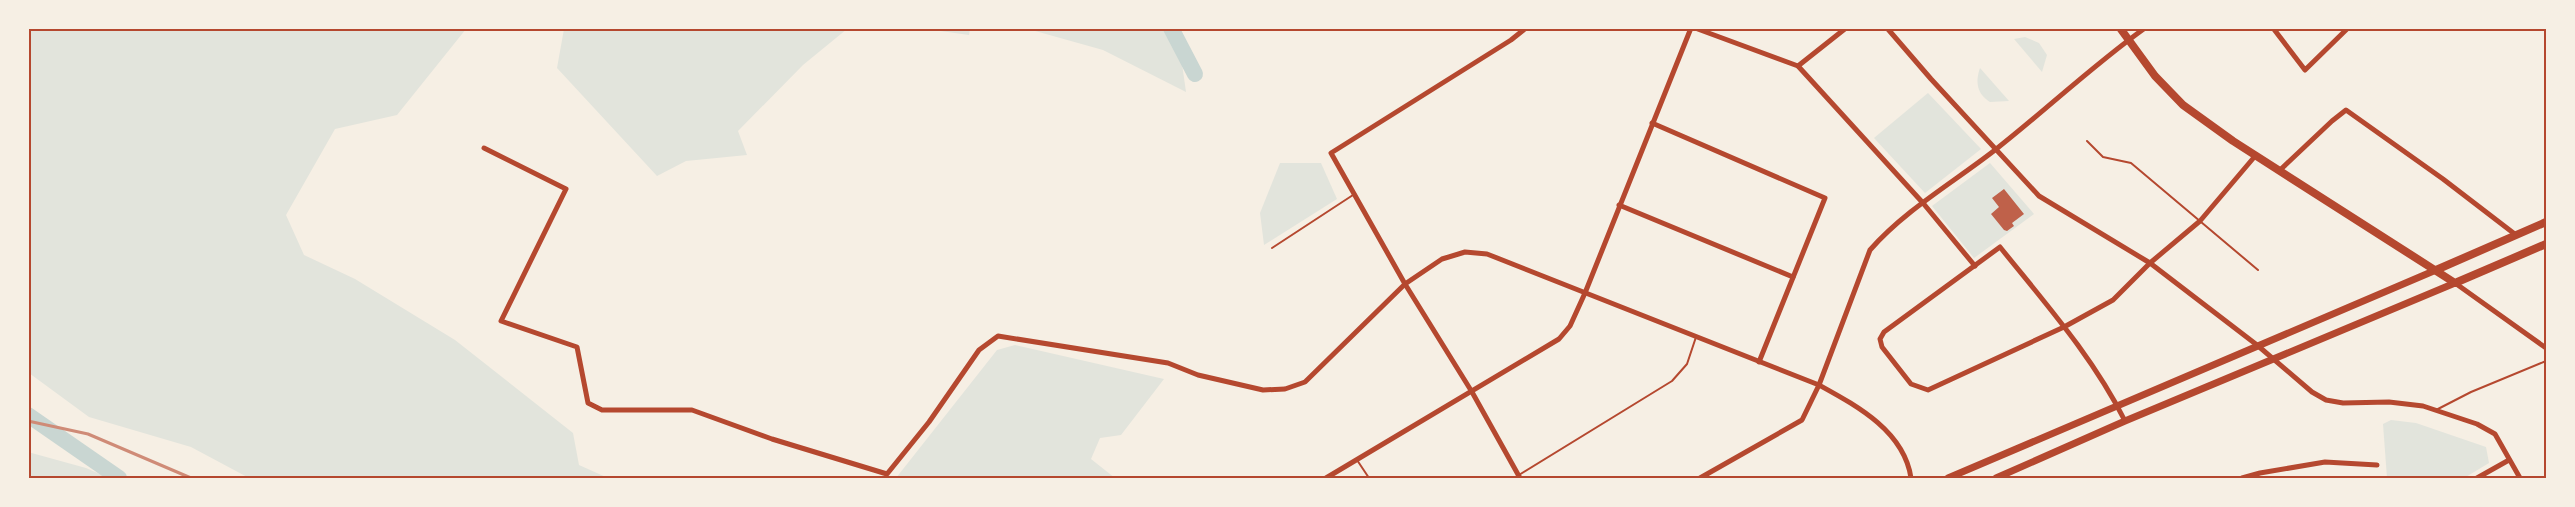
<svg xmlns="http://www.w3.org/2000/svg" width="2575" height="507" font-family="Poppins,sans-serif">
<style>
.green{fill:#e2e4dc}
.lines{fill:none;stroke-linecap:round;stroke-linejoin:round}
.river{stroke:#c9d6d2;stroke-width:16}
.building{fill:#bf614a}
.service{stroke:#b5482f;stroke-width:2}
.minor{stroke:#b5482f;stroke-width:5}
.tertiary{stroke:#b5482f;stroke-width:7}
.secondary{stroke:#b5482f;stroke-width:8}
.rail{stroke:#cf8b77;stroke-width:3}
.neatline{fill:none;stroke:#b5482f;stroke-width:2}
</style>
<rect width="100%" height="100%" fill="#f6efe4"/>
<g class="green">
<polygon points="29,28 466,29 397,115 335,129 286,215 304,255 355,279 455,340 573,433 579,465 608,478 249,478 191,447 89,417 29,373"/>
<polygon points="564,29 564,28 847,29 803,65 738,131 747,155 686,161 657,176 557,68"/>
<polygon points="926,29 970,28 970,29 969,35"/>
<polygon points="1028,29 1177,29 1186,92 1103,50"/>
<polygon points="2025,37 2039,43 2047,55 2042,72 2014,39"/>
<path d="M1980 68 2009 101 1990 102C1977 94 1975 82 1980 68Z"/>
<polygon points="1928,93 1981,149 1925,193 1874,138"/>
<polygon points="1280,163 1321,163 1337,199 1264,245 1260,213"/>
<polygon points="1990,163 2034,214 1974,258 1932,206"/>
<polygon points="1015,345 1164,379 1121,435 1100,438 1091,459 1115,478 896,478 997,350"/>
<polygon points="2391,420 2416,423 2486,447 2489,463 2464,478 2387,478 2383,424"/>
<polygon points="28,452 86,468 109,478 29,478"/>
</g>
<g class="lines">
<g class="river">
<polyline points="1171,28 1195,74"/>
<polyline points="28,415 119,478"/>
</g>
</g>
<polygon class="building" points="2004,189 2024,214 2012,223 2014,226 2007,231 2004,230 1991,214 1999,207 1992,198"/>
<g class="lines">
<g class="service">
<polyline points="2087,141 2103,157 2131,163 2258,270"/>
<polyline points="1272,248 1353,195"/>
<polyline points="2436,410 2471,392 2546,361"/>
<polyline points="1357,460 1369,478"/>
<polyline points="1514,478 1672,381 1687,364 1696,337"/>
</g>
<g class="minor">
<polyline points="1695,28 1798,66 1923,203 1975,266"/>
<polyline points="1887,28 1931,79 2039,196 2150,263 2257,345 2312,392 2326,400 2343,403 2389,402 2423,406 2477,424 2495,434 2520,478"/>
<polyline points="2273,28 2305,70 2348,28"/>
<polyline points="1798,66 1846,28"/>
<polyline points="1652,123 1825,198 1759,362"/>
<path d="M484 148 566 189 501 321 577 347 588 403 602 410H692L772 439 887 474 929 422 979 350 998 336 1168 363 1198 375 1263 390 1285 389 1305 382 1405 284 1442 259 1465 252 1487 254 1819 385C1857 406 1904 431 1911 478"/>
<polyline points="2279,171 2332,121 2346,110 2443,179 2516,235"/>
<polyline points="1619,205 1793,277"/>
<polyline points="2455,283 2546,348"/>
<path d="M2125 421C2093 357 2045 303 2000 247L1884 332 1880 339 1882 347 1911 384 1928 390 2064 327 2113 300 2150 263 2200 221 2256 155"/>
<polyline points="1326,478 1559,339 1570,326 1585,293 1691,28"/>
<polyline points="1520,478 1472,392 1405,284 1331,153 1511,40 1526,28"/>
<path d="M1700 478 1802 420 1819 385 1870 250C1905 210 1954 182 1995 150 2046 110 2092 66 2145 28"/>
<polyline points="2242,478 2260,473 2325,462 2377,465"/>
<polyline points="2477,478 2509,460"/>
</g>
<g class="tertiary">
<polyline points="1948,478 2436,270"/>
<polyline points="1996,478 2125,421 2455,283"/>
</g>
<g class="secondary">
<polyline points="2120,28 2155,76 2183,105 2233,141 2455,283 2546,244"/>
<polyline points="2436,270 2546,222"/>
</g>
<polyline class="rail" points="28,421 88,434 191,478"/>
</g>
<rect width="2575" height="507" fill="none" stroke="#f6efe4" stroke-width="60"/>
<rect x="30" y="30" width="2515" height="447" class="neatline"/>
</svg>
